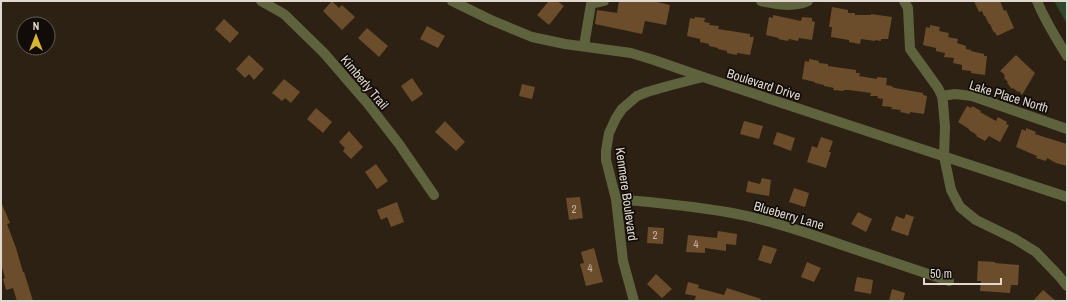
<svg xmlns="http://www.w3.org/2000/svg" width="1068" height="302" font-family="'Archivo Narrow',sans-serif">
<style>
.green{fill:#31472d}
.building{fill:#6b4d2b}
.lines{fill:none;stroke-linecap:round;stroke-linejoin:round}
.minor{stroke:#5e633e;stroke-width:10}
.labels{text-anchor:middle;stroke-width:3.5;stroke-linejoin:round;paint-order:stroke}
.number-label{font-size:11px;fill:#c4b6a7}
.street-label{font-size:13px;fill:#e1d9d0;stroke:#110c07}
</style>
<rect width="100%" height="100%" fill="#2d2114"/>
<polygon class="green" points="1054,1 1067,1 1067,24"/>
<g class="building">
<polygon points="332,1 339,8 342,5 355,17 342,30 323,11"/>
<polygon points="549,1 557,1 564,6 549,25 537,15"/>
<polygon points="619,1 658,1 657,2 670,5 666,25 645,21 642,34 595,24 597,10 617,13"/>
<polygon points="974,1 1000,1 1004,11 1006,10 1014,28 997,36 995,32 994,33 990,24 989,24 985,16 984,16 982,11 979,12"/>
<polygon points="832,7 848,10 848,13 855,13 855,15 871,15 871,14 892,17 888,39 881,39 881,41 875,40 875,41 861,39 860,44 849,42 849,40 831,37 832,27 829,27"/>
<polygon points="773,15 801,21 802,17 812,18 812,21 815,22 812,40 799,38 798,41 789,39 788,41 778,39 779,38 766,35 769,17 773,18"/>
<polygon points="695,17 705,18 704,22 710,23 709,25 719,26 718,29 750,34 750,37 754,37 750,55 737,53 737,55 727,53 727,51 718,49 718,48 709,46 709,44 700,42 700,39 687,36 690,18 694,19"/>
<polygon points="224,19 239,33 230,43 215,29"/>
<polygon points="930,25 940,27 939,31 949,33 948,37 958,39 957,43 966,46 966,49 971,50 971,51 975,52 984,54 984,56 987,56 985,75 971,73 971,71 962,70 962,65 953,63 954,58 944,57 945,53 936,51 936,48 923,45 926,27 930,28"/>
<polygon points="427,26 445,36 438,48 420,39"/>
<polygon points="367,28 388,46 379,57 358,38"/>
<polygon points="249,55 264,69 254,80 249,74 245,78 236,69"/>
<polygon points="1016,55 1035,73 1022,95 1019,91 1018,92 1013,88 1012,89 1007,83 1008,82 1004,78 1005,76 1004,75 1004,74 1000,71"/>
<polygon points="809,59 819,61 819,63 828,64 828,66 856,70 856,73 860,73 859,76 877,79 877,77 887,78 886,85 892,86 892,87 895,88 923,93 923,95 927,96 924,114 910,112 910,114 900,112 901,110 891,109 892,107 882,106 883,99 877,98 878,96 870,96 871,93 849,90 844,90 843,91 833,90 834,88 824,86 824,85 815,83 815,82 802,79 805,61 809,62"/>
<polygon points="412,78 423,94 412,102 401,86"/>
<polygon points="284,79 300,92 291,103 285,98 282,101 272,93"/>
<polygon points="522,84 535,87 532,99 519,96"/>
<polygon points="967,106 971,108 972,106 981,111 980,112 996,121 998,117 1007,122 1006,124 1009,125 1000,142 989,136 985,141 976,136 977,135 969,130 969,129 958,122"/>
<polygon points="316,108 332,122 323,133 307,119"/>
<polygon points="445,121 465,142 456,151 435,132"/>
<polygon points="744,121 763,126 759,139 740,134"/>
<polygon points="1026,128 1036,132 1035,134 1044,137 1067,144 1067,166 1056,163 1047,158 1046,161 1036,158 1037,156 1016,147 1022,129 1026,131"/>
<polygon points="349,131 363,147 351,159 343,151 345,148 339,142"/>
<polygon points="777,132 795,138 791,151 773,144"/>
<polygon points="821,137 833,141 829,152 831,152 826,168 807,162 812,146 817,148"/>
<polygon points="376,164 388,181 377,189 365,172"/>
<polygon points="762,178 771,180 769,196 746,192 748,181 760,184"/>
<polygon points="794,188 809,193 805,207 789,202"/>
<polygon points="580,197 583,218 569,220 566,198"/>
<polygon points="1,202 10,223 7,224 16,248 23,272 24,272 33,301 17,301 13,288 6,290 3,279 5,278 1,264"/>
<polygon points="397,202 404,222 391,227 387,217 381,220 377,210"/>
<polygon points="858,212 872,219 866,232 851,224"/>
<polygon points="906,214 914,217 908,236 891,230 896,216 904,219"/>
<polygon points="648,227 664,228 663,244 647,243"/>
<polygon points="718,231 737,234 736,245 726,244 726,251 705,248 705,253 686,252 688,235 717,238"/>
<polygon points="763,245 777,249 771,264 758,260"/>
<polygon points="594,248 603,282 586,286 580,264 584,263 581,252"/>
<polygon points="978,261 995,262 995,263 1019,265 1018,285 1011,285 1010,293 980,291 981,281 977,281"/>
<polygon points="807,262 821,268 814,282 801,277"/>
<polygon points="656,274 672,289 662,298 647,284"/>
<polygon points="857,277 873,280 871,294 854,291"/>
<polygon points="688,282 699,285 698,288 724,295 727,288 761,299 760,301 694,301 696,296 685,294"/>
<polygon points="892,289 905,293 903,301 889,301"/>
<polygon points="1043,290 1056,301 1033,301"/>
</g>
<g class="lines">
<g class="minor">
<polyline points="261,1 284,14 324,53 368,104 399,144 434,195"/>
<polyline points="452,1 491,20 532,37 565,44 631,53 654,60 703,77 1067,197"/>
<path d="M761 1C776 4 793 8 808 1"/>
<polyline points="904,1 908,8 910,49 938,88 942,96 943,103 945,127 944,156 951,190 960,207 976,220 1015,239 1036,252 1059,276 1067,286"/>
<path d="M1037 1C1045 21 1056 38 1067 56"/>
<polyline points="584,46 591,4 604,1"/>
<polyline points="942,96 955,94 972,96 1067,129"/>
<path d="M616 199C657 203 697 206 737 214 773 221 808 233 842 245 878 257 913 269 949 281"/>
<polyline points="634,301 623,261 616,199 606,160 606,151 609,133 616,118 622,109 637,96 647,92 668,86 703,77"/>
</g>
</g>
<g class="labels">
<g class="number-label">
<text x="574" y="213">2</text>
<text x="655" y="239">2</text>
<text x="696" y="248">4</text>
<text x="590" y="272">4</text>
</g>
<g class="street-label">
<text transform="translate(365 82) rotate(50)" y="5">Kimberly Trail</text>
<text transform="translate(764 84) rotate(18)" y="5">Boulevard Drive</text>
<text transform="translate(1009 96) rotate(17)" y="5">Lake Place North</text>
<text transform="translate(627 194) rotate(82)" y="5">Kenmere Boulevard</text>
<text transform="translate(789 215) rotate(16)" y="5">Blueberry Lane</text>
</g>
</g>
<rect width="1068" height="302" fill="none" stroke="#e1d9d0" stroke-width="4"/>
<g transform="translate(36 36)"><circle r="19" fill="#110c07" stroke="#645e57"/>
<path d="M0-3L7 15L0 10L-7 15Z" fill="#d7b434"/>
<text y="-6" font-size="11" font-weight="bold" text-anchor="middle" fill="#e1d9d0">N</text>
</g>
<path d="M924 278v6h77v-6" fill="none" stroke="#e1d9d0" stroke-width="2"/>
<text x="930" y="278" font-size="12" fill="#e1d9d0" stroke="#110c07" stroke-width="3" paint-order="stroke">50 m</text>
</svg>
